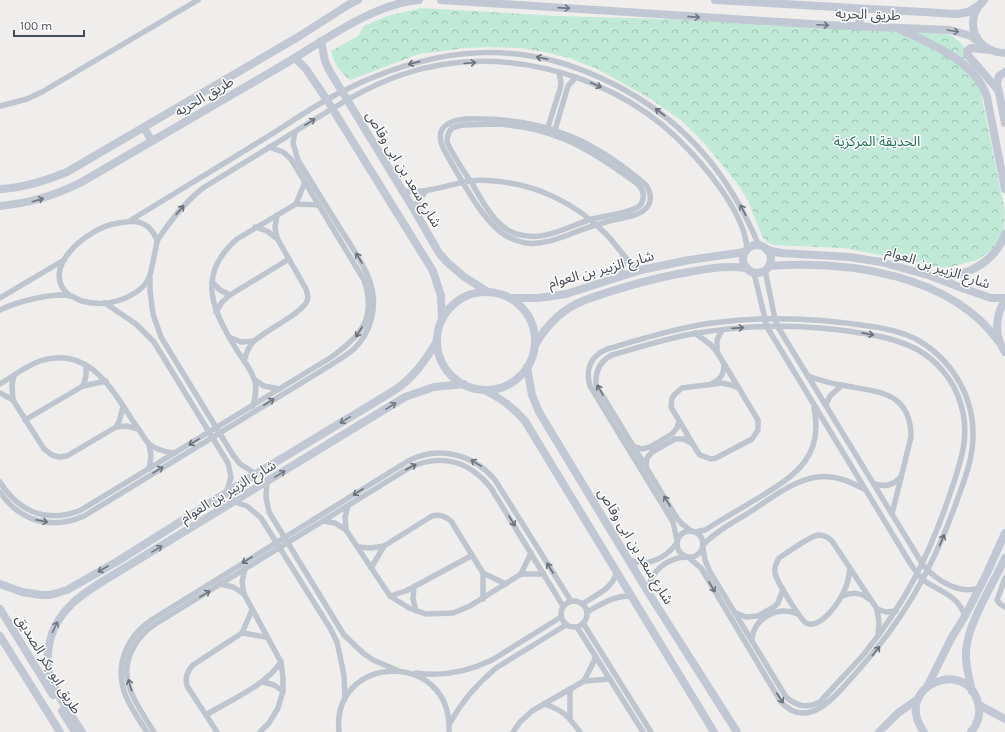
<svg xmlns="http://www.w3.org/2000/svg" width="1005" height="732" font-family="Karla,'Noto Sans Arabic',sans-serif">
<style>
.forest{fill:url(#forest-crowns)}
.lines{fill:none;stroke-linecap:round;stroke-linejoin:round}
.street{stroke:#bfc5ce;stroke-width:5.5}
.secondary{stroke:#c2c7d4;stroke-width:8}
.oneway{stroke:#727883}
.oneway2{stroke:#6b717b}
.labels{text-anchor:middle;stroke-width:3;stroke-linejoin:round;paint-order:stroke}
.street-label{font-size:14px;fill:#474d58;stroke:#fff}
.park-label{font-size:14px;fill:#217158;stroke:#fff}
</style>
<defs>
<pattern id="forest-crowns" width="20" height="18" patternUnits="userSpaceOnUse"><rect width="20" height="18" fill="#c0e9d8"/><path d="M2 6a3 3 0 1 1 6 0M12 15a3 3 0 1 1 6 0" fill="none" stroke="#9ebfb2"/></pattern>
</defs>
<rect width="100%" height="100%" fill="#efeeed"/>
<path class="forest" d="M422 8 557 16 736 21 949 34C964 44 969 52 976 69L1005 212 1004 229 998 242 989 252 977 260 950 267 938 268 907 260 843 248 774 245 768 243 763 238 748 201 737 183 705 144 683 122 651 99 597 69 569 58 545 52 520 48 489 47 465 48 419 54 350 80C339 71 334 64 331 51L358 36 364 26 387 16Z"/>
<g class="lines">
<g class="street">
<polyline points="0,106 27,99 42,92 198,0"/>
<path d="M484 119C550 120 597 143 646 185 656 201 648 212 631 216 620 219 607 221 596 225 574 231 549 246 526 243 515 241 504 236 496 228 478 211 466 187 453 166 449 158 443 150 441 142 440 137 440 131 444 127 453 117 472 119 484 119Z"/>
<path d="M497 124C549 127 584 145 625 175 633 181 646 187 643 199 642 203 640 207 636 208 624 214 605 216 592 219 575 224 558 234 540 236 532 237 524 236 516 234 495 226 484 204 473 185 467 176 449 150 447 141 447 137 448 135 449 132L452 128 462 125Z"/>
<polyline points="548,127 560,89 561,83 559,72"/>
<polyline points="555,130 568,86 576,77"/>
<path d="M403 191C427 194 446 185 469 181 477 180 486 180 494 181 536 184 575 203 605 233 618 246 625 261 641 270"/>
<polyline points="296,204 319,205"/>
<polyline points="413,208 426,191"/>
<path d="M131 220C176 193 221 165 267 137 291 122 315 105 341 92 399 62 466 45 531 56 563 61 595 74 623 89 689 125 731 178 759 246"/>
<polyline points="255,227 267,231 276,238"/>
<path d="M157 241C170 221 184 203 203 188 234 169 265 150 296 131 330 110 363 88 401 75 494 43 605 70 676 137 702 162 746 213 747 250"/>
<path d="M765 270 775 319 778 327 923 565C936 580 959 595 979 588"/>
<path d="M754 273 767 327 910 563C914 569 918 575 923 580 940 592 957 594 965 616"/>
<polyline points="621,277 624,263 623,256"/>
<polyline points="150,278 150,291 153,314 161,337 233,455 240,464 256,474"/>
<polyline points="212,282 220,290 230,295"/>
<polyline points="0,298 64,260"/>
<polyline points="105,303 136,324 154,342 228,463 231,477 227,491"/>
<path d="M0 310C16 302 53 292 71 296 75 297 78 300 82 301 100 306 119 303 135 293 151 282 150 275 154 257 155 252 156 247 157 242 157 238 154 234 152 231 142 218 127 221 113 224 87 230 37 269 70 296"/>
<polyline points="216,312 222,302 230,295 289,259"/>
<polyline points="695,333 711,345 717,352 758,420 758,430 752,439 716,458 711,459 700,455 697,451 671,407 672,398 675,394 682,388 722,383 731,385 739,388"/>
<polyline points="229,337 241,342 254,341"/>
<polyline points="717,352 717,340 722,330"/>
<path d="M244 361C246 354 248 347 253 342 264 331 303 313 307 301 309 297 307 293 306 289L277 238 275 227 277 215"/>
<path d="M808 376C819 380 829 383 841 385 876 392 911 390 911 437L892 514"/>
<polyline points="255,380 264,386 279,389"/>
<path d="M713 383C721 379 724 374 724 365"/>
<path d="M0 384C13 376 26 366 40 361 90 345 112 390 135 424 140 430 144 439 149 444 156 450 166 452 175 453"/>
<polyline points="83,386 86,376 86,365"/>
<polyline points="0,393 13,400 44,449 52,455 59,457 67,456 116,427 127,426 138,429"/>
<polyline points="13,400 12,385 14,375"/>
<polyline points="826,405 830,396 842,385"/>
<path d="M253 406C255 398 257 390 255 382 253 372 244 361 238 352 214 313 194 276 237 239L296 204 305 182"/>
<polyline points="25,420 83,386 106,381"/>
<polyline points="116,427 119,422 123,407"/>
<polyline points="149,444 151,456 149,469"/>
<polyline points="633,446 642,449 650,447 672,434 677,428 679,421"/>
<polyline points="646,466 647,458 652,452 675,439 684,439 691,443"/>
<path d="M0 482C19 512 47 524 81 510L330 358C360 337 377 319 364 280L291 159 283 152 269 147"/>
<polyline points="267,482 266,497 269,512 344,635 363,653 373,660 397,670"/>
<path d="M874 484C885 487 892 486 901 477"/>
<path d="M0 492C20 522 52 530 84 516L326 368C335 362 346 356 354 349 362 341 368 331 371 320 381 287 360 260 343 233 328 209 313 185 298 160L293 143 295 132"/>
<polyline points="235,502 247,506 261,518 330,628 337,642 344,675 345,699"/>
<polyline points="348,506 345,517 346,530 390,596 409,608 426,614 453,613 470,606 521,574 531,553"/>
<polyline points="323,521 335,523 346,530"/>
<circle cx="690" cy="544" r="13"/>
<path d="M691 531 681 523 677 518 596 385C595 371 600 361 612 355 640 347 668 338 697 333 752 324 812 324 867 334 885 337 902 341 918 350 936 360 951 378 958 396 972 431 962 458 951 491 930 554 906 602 864 654 850 670 834 686 820 702 806 709 797 706 786 697L710 572 705 560 703 548"/>
<path d="M695 532 705 530 710 527C726 517 743 507 760 497 796 475 824 456 814 408"/>
<path d="M677 540 673 522 590 386C585 369 591 356 607 349 642 339 676 328 712 323 763 316 817 318 868 326 884 328 899 331 914 338 950 357 974 395 973 436 973 460 963 484 955 506 932 570 902 622 856 673 837 694 809 732 781 702L701 568 688 557"/>
<path d="M703 545C716 531 734 522 750 512 770 499 795 479 818 477 835 475 849 481 864 489"/>
<polyline points="358,547 371,548 384,546"/>
<path d="M630 560C646 568 666 558 676 544"/>
<path d="M371 568 384 546 432 516C440 514 445 516 451 521L483 573 506 584"/>
<path d="M850 568C849 576 848 583 845 589 840 601 821 630 806 623 800 619 776 580 775 573 774 567 776 563 779 558 787 553 810 536 818 535 824 535 828 537 832 541L877 609 879 623 878 634"/>
<polyline points="245,569 242,582 244,594 281,662 283,678 283,691 278,708 269,723 260,732"/>
<polyline points="483,573 483,599"/>
<polyline points="521,574 544,574"/>
<polyline points="1005,578 997,600 1000,604 1005,607"/>
<polyline points="220,584 233,587 244,594"/>
<polyline points="414,587 413,599 416,611"/>
<path d="M648 591C650 572 666 558 686 557"/>
<polyline points="390,596 406,591 471,556"/>
<path d="M842 596C852 592 860 592 869 599"/>
<circle cx="574" cy="614" r="13"/>
<path d="M582 604C596 595 612 589 617 572"/>
<polyline points="877,609 886,612 896,611"/>
<path d="M587 612C602 604 614 595 632 596"/>
<polyline points="736,613 746,617 758,616 774,607 778,603 783,589"/>
<polyline points="583,623 651,732"/>
<polyline points="577,627 643,732"/>
<polyline points="242,633 266,637"/>
<path d="M752 639C754 618 778 605 798 614"/>
<path d="M416 673C443 677 467 672 492 660L561 617"/>
<polyline points="584,681 596,657"/>
<polyline points="263,682 274,685 283,691"/>
<path d="M544 704C563 710 568 716 580 732"/>
<path d="M206 715C230 700 265 686 281 662"/>
<polyline points="570,718 570,689"/>
<path d="M450 723C462 701 477 684 496 668L566 625"/>
<path d="M147 732C139 720 130 707 125 694 114 664 128 635 153 619L408 461C439 445 473 454 495 480L571 601"/>
<path d="M154 732C145 717 134 703 129 686 121 661 136 636 157 623L409 468C441 453 469 461 491 488L563 606"/>
<path d="M217 732 187 686C185 677 187 672 193 665L242 633 252 610"/>
<path d="M339 732C331 653 453 649 449 732"/>
<polyline points="513,732 520,722 532,711 584,681 610,679"/>
</g>
<g class="secondary">
<polyline points="441,0 827,25 950,30 971,36 979,42"/>
<polyline points="715,0 958,14 968,12 979,5"/>
<path d="M984 0C962 21 975 52 1005 53"/>
<polyline points="859,27 861,9"/>
<path d="M901 30C932 44 975 61 987 97L1005 189"/>
<polyline points="321,41 325,61 329,70 413,208 439,253 448,263 463,276 488,292"/>
<polyline points="990,50 971,48 967,51 967,54 998,90"/>
<polyline points="295,58 306,69 327,100 433,271 441,296 442,319"/>
<polyline points="1005,72 999,76 997,83 1005,123"/>
<polyline points="144,128 152,141"/>
<path d="M0 189C24 188 45 181 67 172L298 37 348 5 358 0"/>
<path d="M0 206C30 203 53 196 80 183 148 144 215 104 283 65 322 42 372 4 419 0"/>
<circle cx="757" cy="259" r="14"/>
<polyline points="767,250 781,253 850,257 881,262 931,276 962,288 991,298 1005,298"/>
<path d="M769 266C846 260 951 274 999 342"/>
<path d="M938 276C966 278 995 262 1005 234"/>
<circle cx="486" cy="341" r="49"/>
<polyline points="510,298 538,298 566,294 641,270 689,260 745,252"/>
<path d="M1005 300C995 316 994 336 1005 352"/>
<path d="M535 345C547 324 562 309 585 300 619 288 653 278 689 272 708 268 727 265 747 268"/>
<polyline points="527,367 532,395 539,412 648,592 737,732"/>
<path d="M484 390C501 398 513 407 525 421L714 732"/>
<path d="M0 584 22 592 41 595H50L67 590 118 561 256 474 395 390C414 377 425 361 437 341"/>
<polyline points="0,609 53,695"/>
<polyline points="0,636 60,732"/>
<polyline points="927,687 952,637 965,616 987,573 1005,533"/>
<path d="M972 691C969 678 965 665 966 651 968 622 993 585 1005 558"/>
<polyline points="979,705 1005,719"/>
<polyline points="62,711 75,732"/>
<path d="M82 732C72 716 57 697 51 679 47 668 47 657 49 646 55 606 92 588 123 569L405 397 434 387 464 384"/>
<polyline points="879,732 898,713 918,699"/>
<path d="M924 732C891 686 967 656 978 703 981 713 978 724 971 732"/>
</g>
</g>
<defs><path id="oneway-shaft" d="M-6 0H5M1.5-3L5.5 0L1.5 3" fill="none" stroke-width="1.6" stroke-linecap="round" stroke-linejoin="round"/></defs>
<g class="oneway">
<use href="#oneway-shaft" transform="translate(564 8) rotate(4)"/>
<use href="#oneway-shaft" transform="translate(694 17) rotate(4)"/>
<use href="#oneway-shaft" transform="translate(823 25) rotate(3)"/>
<use href="#oneway-shaft" transform="translate(953 31) rotate(9)"/>
<use href="#oneway-shaft" transform="translate(38 200) rotate(-16)"/>
<use href="#oneway-shaft" transform="translate(391 406) rotate(-32)"/>
<use href="#oneway-shaft" transform="translate(345 420) rotate(149)"/>
<use href="#oneway-shaft" transform="translate(280 474) rotate(-32)"/>
<use href="#oneway-shaft" transform="translate(157 549) rotate(-31)"/>
<use href="#oneway-shaft" transform="translate(103 569) rotate(150)"/>
<use href="#oneway-shaft" transform="translate(55 627) rotate(-65)"/>
</g>
<g class="oneway2">
<use href="#oneway-shaft" transform="translate(542 58) rotate(-168)"/>
<use href="#oneway-shaft" transform="translate(414 63) rotate(165)"/>
<use href="#oneway-shaft" transform="translate(470 63) rotate(-5)"/>
<use href="#oneway-shaft" transform="translate(596 85) rotate(24)"/>
<use href="#oneway-shaft" transform="translate(660 112) rotate(-143)"/>
<use href="#oneway-shaft" transform="translate(310 122) rotate(-32)"/>
<use href="#oneway-shaft" transform="translate(180 210) rotate(-49)"/>
<use href="#oneway-shaft" transform="translate(743 210) rotate(-117)"/>
<use href="#oneway-shaft" transform="translate(359 258) rotate(-121)"/>
<use href="#oneway-shaft" transform="translate(738 328) rotate(-4)"/>
<use href="#oneway-shaft" transform="translate(359 332) rotate(122)"/>
<use href="#oneway-shaft" transform="translate(868 334) rotate(11)"/>
<use href="#oneway-shaft" transform="translate(600 390) rotate(-120)"/>
<use href="#oneway-shaft" transform="translate(269 402) rotate(-31)"/>
<use href="#oneway-shaft" transform="translate(194 442) rotate(149)"/>
<use href="#oneway-shaft" transform="translate(476 463) rotate(-148)"/>
<use href="#oneway-shaft" transform="translate(411 467) rotate(-27)"/>
<use href="#oneway-shaft" transform="translate(158 470) rotate(-31)"/>
<use href="#oneway-shaft" transform="translate(358 492) rotate(148)"/>
<use href="#oneway-shaft" transform="translate(667 501) rotate(-121)"/>
<use href="#oneway-shaft" transform="translate(42 521) rotate(12)"/>
<use href="#oneway-shaft" transform="translate(512 521) rotate(58)"/>
<use href="#oneway-shaft" transform="translate(942 540) rotate(-67)"/>
<use href="#oneway-shaft" transform="translate(247 560) rotate(148)"/>
<use href="#oneway-shaft" transform="translate(550 568) rotate(-122)"/>
<use href="#oneway-shaft" transform="translate(712 587) rotate(59)"/>
<use href="#oneway-shaft" transform="translate(205 594) rotate(-31)"/>
<use href="#oneway-shaft" transform="translate(876 651) rotate(-51)"/>
<use href="#oneway-shaft" transform="translate(130 685) rotate(-106)"/>
<use href="#oneway-shaft" transform="translate(780 698) rotate(57)"/>
</g>
<g class="labels">
<g class="street-label">
<text transform="translate(868 14) rotate(2)" y="5">طريق الحريه</text>
<text transform="translate(204 96) rotate(-30)" y="5">طريق الحريه</text>
<text transform="translate(404 169) rotate(59)" y="5">شارع سعد بن ابى وقاص</text>
<text transform="translate(938 267) rotate(18)" y="5">شارع الزبير بن العوام</text>
<text transform="translate(601 269) rotate(-15)" y="5">شارع الزبير بن العوام</text>
<text transform="translate(228 491) rotate(-31)" y="5">شارع الزبير بن العوام</text>
<text transform="translate(636 546) rotate(59)" y="5">شارع سعد بن ابى وقاص</text>
<text transform="translate(49 664) rotate(59)" y="5">طريق ابو بكر الصديق</text>
</g>
<g class="park-label">
<text x="877" y="146">الحديقة المركزية</text>
</g>
</g>
<path d="M14 30v6h70v-6" fill="none" stroke="#474d58" stroke-width="2"/>
<text x="20" y="30" font-size="12" fill="#474d58" stroke="#ffffff" stroke-width="3" paint-order="stroke">100 m</text>
</svg>
